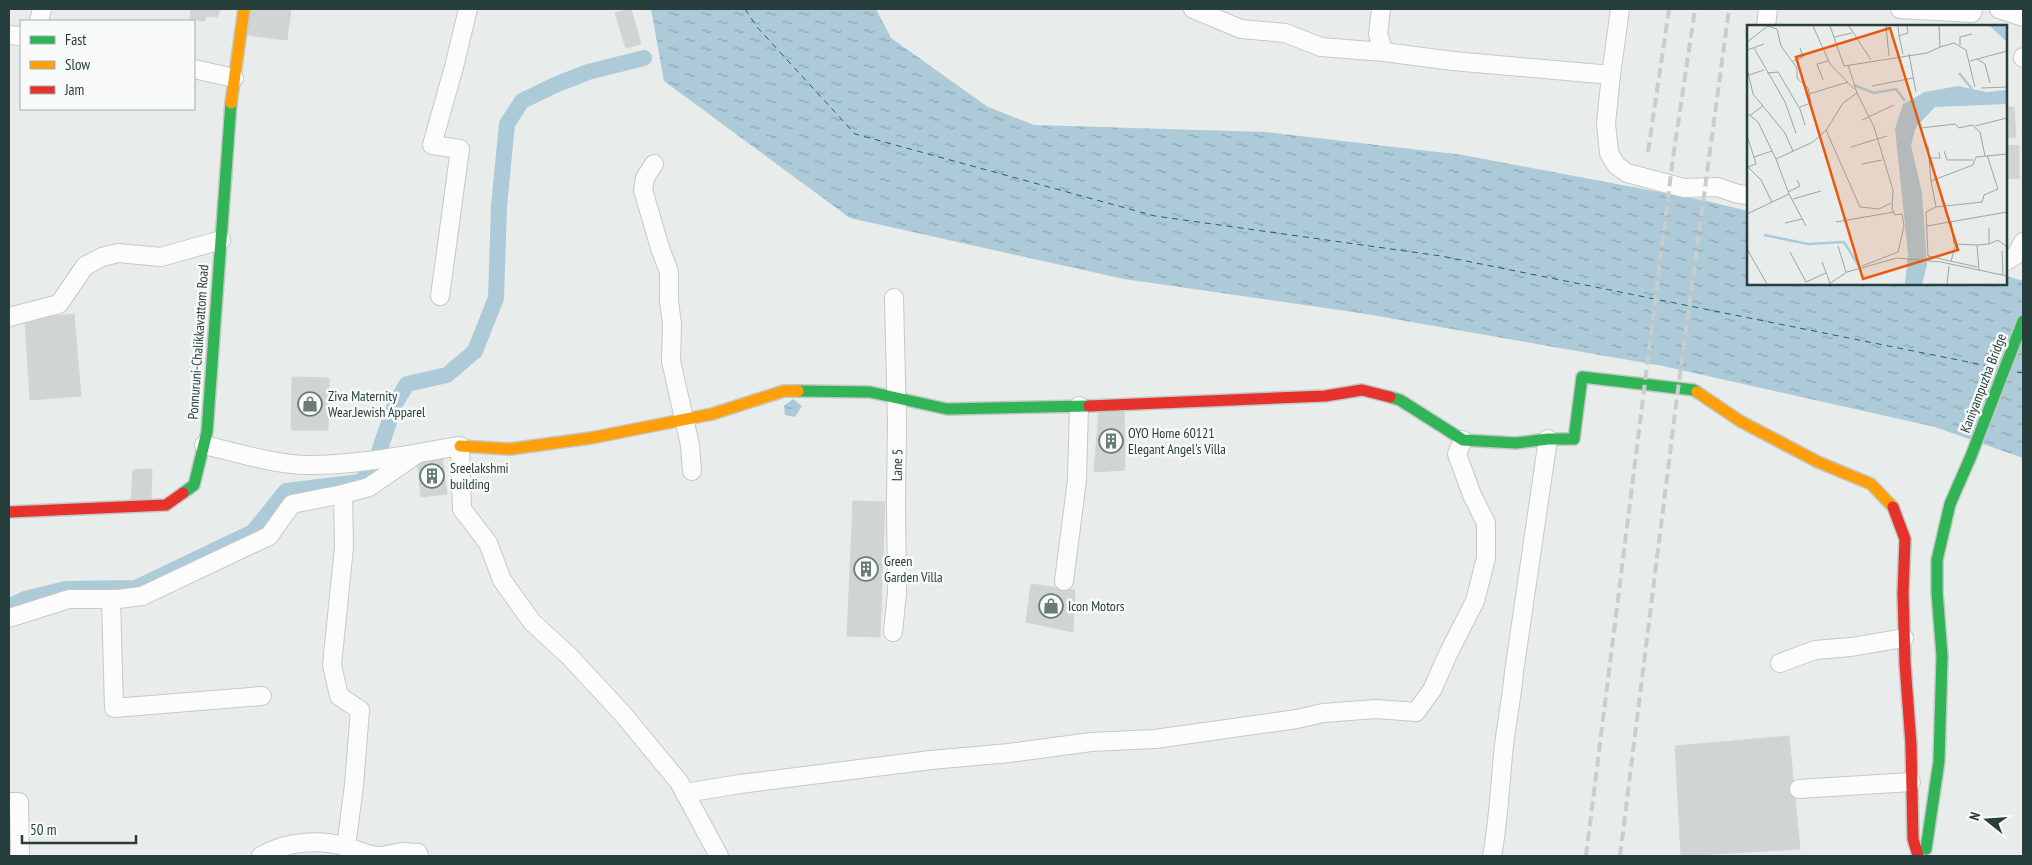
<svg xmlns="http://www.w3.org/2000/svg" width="2032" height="865" font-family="'PT Sans Narrow',sans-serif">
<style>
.water{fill:url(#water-ripples)}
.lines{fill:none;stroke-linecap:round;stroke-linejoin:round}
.canal{stroke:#accad7;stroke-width:16}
.ferry{stroke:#245b77;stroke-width:1;stroke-dasharray:6 5;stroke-linecap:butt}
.building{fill:#d0d5d4;stroke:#d1d5d4}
.street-casing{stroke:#c5c9c8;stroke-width:20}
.fast-casing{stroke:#c2c8c6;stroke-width:14}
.slow-casing{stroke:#c2c8c6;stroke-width:14}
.jam-casing{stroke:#c2c8c6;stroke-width:14}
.street{stroke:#fcfcfc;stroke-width:18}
.fast{stroke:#30b455;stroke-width:11}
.slow{stroke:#ff9f0a;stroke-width:11}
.jam{stroke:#e5322d;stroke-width:11}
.rail{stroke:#c9cdcc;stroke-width:4;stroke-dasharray:10 5;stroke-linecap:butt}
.labels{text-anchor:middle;stroke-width:5;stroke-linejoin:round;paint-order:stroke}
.street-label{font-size:14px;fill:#263f3c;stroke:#f7faf9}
.poi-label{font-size:14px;fill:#263f3c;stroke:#f7faf9;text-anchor:start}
.inset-river{fill:none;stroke:#accad7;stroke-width:2.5}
.inset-road{fill:none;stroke:#9aa7a5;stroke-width:1}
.view{fill:#e8590c;fill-opacity:0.15;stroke:#e8590c;stroke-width:2.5}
.inset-edge{fill:none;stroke:#263f3c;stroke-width:2.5}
</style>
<defs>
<pattern id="water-ripples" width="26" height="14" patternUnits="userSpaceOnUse" patternTransform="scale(1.25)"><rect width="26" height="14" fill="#accad7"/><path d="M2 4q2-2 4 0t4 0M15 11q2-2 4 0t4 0" fill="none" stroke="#8ca5b0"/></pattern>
</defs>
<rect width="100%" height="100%" fill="#e8eceb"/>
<g class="water">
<polygon points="651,9 876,9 891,38 988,107 1034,125 1266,132 1463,155 1707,201 1748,211 1748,284 2006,284 2006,276 2023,281 2023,458 1935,427 1663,366 1360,313 1124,279 850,218 664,81"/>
<polygon points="793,399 802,406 795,417 785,415 784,406"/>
</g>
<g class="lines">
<polyline class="canal" points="9,607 25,599 66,589 136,588 253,532 286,491 360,482 373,469 396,402 407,384 447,375 475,351 496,298 499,206 507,124 522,101 555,85 588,72 644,58"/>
<g class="ferry">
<polyline points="745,9 757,27 855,134 1155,216 1441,256 1993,367"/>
<polyline points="2017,372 2023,373"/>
</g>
</g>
<g class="building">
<polygon points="191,9 221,9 217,17 207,16 204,21 190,19"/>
<polygon points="250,9 291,9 287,40 247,35"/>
<polygon points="631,9 641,44 626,48 615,13"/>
<polygon points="2006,107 2014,107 2016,137 2006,138"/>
<polygon points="2006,145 2019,146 2019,179 2006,178"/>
<polygon points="74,314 81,396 30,400 25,320"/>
<polygon points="292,377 329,378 328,430 291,430"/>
<polygon points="1124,409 1125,470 1094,472 1099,411"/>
<polygon points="442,456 447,494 421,497 417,459"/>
<polygon points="152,469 151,499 131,501 133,470"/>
<polygon points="853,501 885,502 880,637 847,636"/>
<polygon points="1031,584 1075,590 1073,632 1026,622"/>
<polygon points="1789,736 1800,849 1681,856 1675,746"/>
</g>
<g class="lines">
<g class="street-casing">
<g id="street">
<polyline points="1193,9 1241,29 1285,33 1321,47 1384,52 1378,34 1381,9"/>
<polyline points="1900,9 1972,13 1973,9"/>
<polyline points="1999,9 2023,17"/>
<polyline points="39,21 42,9"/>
<polyline points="1766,26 1768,9"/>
<polyline points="9,35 21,36"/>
<polyline points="1384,52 1453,61 1611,75 1620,9"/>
<polyline points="2023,57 2023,58"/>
<polyline points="194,69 234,78"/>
<polyline points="1611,75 1606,123 1609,153 1616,165 1627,173 1684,188 1717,187 1738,194 1748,195"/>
<polyline points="654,164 645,178 643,190 660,248 669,272 669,301 672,324 671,361 690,445 692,471"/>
<polyline points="2006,261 2016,255 2023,242"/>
<polyline points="440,296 460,149 432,145 454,67 468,9"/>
<polyline points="9,317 59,304 85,266 102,257 118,253 161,257 221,240"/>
<path d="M204 445C235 452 272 464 305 465 356 466 409 454 460 446L462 509 488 543 502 580 532 622 569 656 622 713 679 782 719 856"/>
<polyline points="343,494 344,547 332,665 339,696 360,710 354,785 346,847"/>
<polyline points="1064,581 1077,480 1079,406"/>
<polyline points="111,599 114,708 262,696"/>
<polyline points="9,618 69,599 118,599 142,596 269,536 292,504 343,494 369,487 414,456"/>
<polyline points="893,632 897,593 896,503 897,422 894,298"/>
<polyline points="1780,663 1815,650 1851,647 1904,638"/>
<polyline points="1799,789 1911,782"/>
<polyline points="685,793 740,784 931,760 1009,753 1091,742 1155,739 1297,719 1323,713 1376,709 1416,712 1432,690 1449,652 1475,601 1486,558 1486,523 1472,495 1457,454 1463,440"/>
<polyline points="9,802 19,802 20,856"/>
<path d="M261 856C286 841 320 839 347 847 357 850 367 855 377 856"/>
<polyline points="381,856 402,852 418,853 419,856"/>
<path d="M1492 856C1499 819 1500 782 1504 745 1507 720 1512 697 1514 672L1548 439"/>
</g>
</g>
<g class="fast-casing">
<g id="fast">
<polyline points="798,391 870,392 947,409 1089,406"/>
<polyline points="1390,397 1400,400 1463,440 1516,443 1548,439 1574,439 1582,377 1694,390 1697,392"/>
<polyline points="183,493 194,485 207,432 231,103"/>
<polyline points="1926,849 1939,761 1942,656 1937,592 1937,560 1950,504 1971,456 2023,321"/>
</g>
</g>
<g class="slow-casing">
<g id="slow">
<polyline points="231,103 244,9"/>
<polyline points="1697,392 1740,421 1818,462 1871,484 1893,507"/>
<polyline points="460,446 510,449 591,438 712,414 784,391 798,391"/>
</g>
</g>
<g class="jam-casing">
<g id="jam">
<polyline points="1089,406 1325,396 1362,390 1390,397"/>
<polyline points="1893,507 1905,539 1903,593 1905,664 1911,744 1913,839 1918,856"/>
<polyline points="9,512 166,505 183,493"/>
</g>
</g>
<use href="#street" class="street"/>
<use href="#fast" class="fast"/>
<use href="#slow" class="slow"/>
<use href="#jam" class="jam"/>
<g class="rail">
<polyline points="1648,152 1669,9"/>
<polyline points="1586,856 1673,158 1695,9"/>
<polyline points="1620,856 1677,397 1729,9"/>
</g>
</g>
<defs>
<g id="shop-ring" transform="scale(1.25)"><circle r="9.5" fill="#f7faf9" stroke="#6a7c79" stroke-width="1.5"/><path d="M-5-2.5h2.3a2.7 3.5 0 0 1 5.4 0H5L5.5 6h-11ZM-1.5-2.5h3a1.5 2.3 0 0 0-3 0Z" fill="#6a7c79"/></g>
<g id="building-ring" transform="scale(1.25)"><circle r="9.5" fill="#f7faf9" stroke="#6a7c79" stroke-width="1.5"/><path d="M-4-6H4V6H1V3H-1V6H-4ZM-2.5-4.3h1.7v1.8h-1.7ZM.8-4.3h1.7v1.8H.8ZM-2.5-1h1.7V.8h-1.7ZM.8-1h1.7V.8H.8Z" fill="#6a7c79"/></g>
</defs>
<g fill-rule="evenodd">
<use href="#shop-ring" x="310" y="404"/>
<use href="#building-ring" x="1111" y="441"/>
<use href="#building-ring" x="432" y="476"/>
<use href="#building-ring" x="866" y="569"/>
<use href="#shop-ring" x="1051" y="606"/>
</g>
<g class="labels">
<g class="street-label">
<text transform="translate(198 342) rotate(-86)" y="5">Ponnuruni-Chalikkavattom Road</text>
<text transform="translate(1983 383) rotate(-69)" y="5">Kaniyampuzha Bridge</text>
<text transform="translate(897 465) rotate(-89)" y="5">Lane 5</text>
</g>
<g class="poi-label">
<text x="328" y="401">Ziva Maternity<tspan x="328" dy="16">Wear.Jewish Apparel</tspan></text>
<text x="1128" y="438">OYO Home 60121<tspan x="1128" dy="16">Elegant Angel's Villa</tspan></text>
<text x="450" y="473">Sreelakshmi<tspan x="450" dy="16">building</tspan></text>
<text x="884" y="566">Green<tspan x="884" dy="16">Garden Villa</tspan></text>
<text x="1068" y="611">Icon Motors</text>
</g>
</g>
<g transform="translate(1747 25)">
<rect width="260" height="260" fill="#e8eceb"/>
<path d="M243 1H260V17L247 5ZM211 61 240 67 260 65V79L188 82 169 102 164 120 175 168 180 240 175 259H158L161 229 148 104 156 79 178 67Z" fill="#accad7"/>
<path class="inset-river" d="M212 48 225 64M107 60 127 68 149 64 158 76M17 210 61 219 97 217 112 241M169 232 157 101 172 79 186 73 260 70M166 259 170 236"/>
<path class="inset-road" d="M21 1 30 4 34 21 50 43V53L61 63 64 78 53 82M66 1 83 39 107 64M83 1 97 41 180 28 193 22 192 1M102 1 124 35M139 1 142 31M151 1 152 11 161 8 160 1M152 11 156 29M87 12 105 8M0 17 21 1M213 20V12L225 9M193 22 207 18 219 25 228 62M7 23 38 77 49 108M0 25 17 19M162 29 169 67M230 34 238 39 243 58M46 36 56 32 53 23M223 36 260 26M0 43 6 69 38 108 46 126M20 48 31 47 53 84 58 100M2 50 17 45M76 55 70 39 81 36M125 61 166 53M234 63 260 62M110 68 127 102 146 165 145 184 148 190 155 189 157 201 151 227 115 241M62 69 101 57M0 88 11 97 29 134M2 91 16 81M115 95 147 80M228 101 260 93M174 103 208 99 212 103 225 100 233 107 238 131M79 105 113 182 132 184 144 178M0 110 9 139 1 142M181 121 184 156 226 140 229 132 260 129M104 122 140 111M197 126 200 135H226M7 132 25 126M182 133H193L192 127M115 139 135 135M0 141 14 155 25 177M184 156 189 182 235 177 237 170 251 164 240 130M41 167 53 161 50 155M42 169 59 201M46 174 74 166M189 182 179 187 181 231 230 242M0 189 42 169 29 134 66 117 80 104 96 78 110 68 101 40M204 196 207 219 230 220M89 197 147 187M38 198 55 194M180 201 260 187M242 219 251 215 260 222M91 221 99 247M0 224 20 259M255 226 256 250M43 227 59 257 79 248M204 236 209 219M75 237 83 258M232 245 230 220 242 219V203M82 259 100 247 150 233 194 237 260 251M200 259 202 241"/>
<path class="view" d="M143 3 211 225 116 254 49 32Z"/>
<rect width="260" height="260" class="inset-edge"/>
</g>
<rect width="2032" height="865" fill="none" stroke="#263f3c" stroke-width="20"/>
<rect x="20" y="20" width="175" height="90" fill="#f7faf9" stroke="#a3afad"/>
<rect x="30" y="36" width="25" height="8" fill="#30b455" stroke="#a3afad"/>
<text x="65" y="45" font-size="15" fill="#263f3c">Fast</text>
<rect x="30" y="61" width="25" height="8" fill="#ff9f0a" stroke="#a3afad"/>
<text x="65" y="70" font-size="15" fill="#263f3c">Slow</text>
<rect x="30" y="86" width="25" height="8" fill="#e5322d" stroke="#a3afad"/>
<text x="65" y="95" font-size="15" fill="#263f3c">Jam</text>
<g transform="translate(1987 820) rotate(287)" stroke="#f7faf9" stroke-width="4" paint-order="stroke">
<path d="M0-4L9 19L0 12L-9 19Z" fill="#263f3c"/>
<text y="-8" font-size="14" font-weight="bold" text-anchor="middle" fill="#263f3c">N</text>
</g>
<path d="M22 835v8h114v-8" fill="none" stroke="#263f3c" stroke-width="2.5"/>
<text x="30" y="835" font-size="15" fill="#263f3c" stroke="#f7faf9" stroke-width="4" paint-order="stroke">50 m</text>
</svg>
